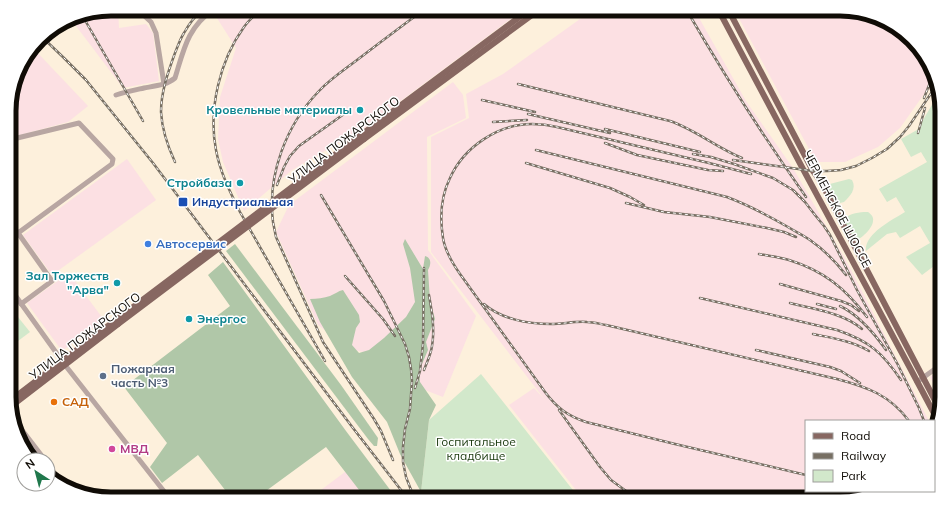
<svg xmlns="http://www.w3.org/2000/svg" width="951" height="508" font-family="Mulish,sans-serif">
<style>
.industrial{fill:#fce0e3}
.green{fill:#d2e8cb}
.forest{fill:#b0c7a8}
.lines{fill:none;stroke-linecap:round;stroke-linejoin:round}
.minor{stroke:#b8a6a2;stroke-width:5}
.major{stroke:#876761;stroke-width:6}
.rail-casing{stroke:#776f63;stroke-width:2.5}
.rail{stroke:#fff;stroke-width:1;stroke-dasharray:3;stroke-linecap:butt}
.major-bridge{stroke:#876761;stroke-width:6}
.culture-dot{fill:#0f9aa8;stroke:#fff;stroke-width:1.5}
.transit-dot{fill:#1a4fb4;stroke:#fff;stroke-width:1.5}
.shop-dot{fill:#3f7fe0;stroke:#fff;stroke-width:1.5}
.service-dot{fill:#5c6f8a;stroke:#fff;stroke-width:1.5}
.food-dot{fill:#e8710a;stroke:#fff;stroke-width:1.5}
.hotel-dot{fill:#d1479c;stroke:#fff;stroke-width:1.5}
.labels{text-anchor:middle;stroke-width:3;stroke-linejoin:round;paint-order:stroke}
.culture-label{font-size:12px;font-weight:bold;fill:#0d838f;stroke:#fff;text-anchor:end}
.street-label{font-size:12px;fill:#100c06;stroke:#fff}
.transit-label{font-size:12px;font-weight:bold;fill:#164399;stroke:#fff;text-anchor:start}
.shop-label{font-size:12px;font-weight:bold;fill:#366cbe;stroke:#fff;text-anchor:start}
.service-label{font-size:12px;font-weight:bold;fill:#4e5e75;stroke:#fff;text-anchor:start}
.food-label{font-size:12px;font-weight:bold;fill:#c56008;stroke:#fff;text-anchor:start}
.park-label{font-size:12px;fill:#19380c;stroke:#fff}
.hotel-label{font-size:12px;font-weight:bold;fill:#b23c85;stroke:#fff;text-anchor:start}
.rim{fill:none;stroke:#100c06;stroke-width:5}
</style>
<rect width="100%" height="100%" fill="#fdf0dc"/>
<g class="industrial">
<polygon points="111,9 118,9 119,28 146,24 153,33 159,81 123,88 70,18 72,17"/>
<polygon points="223,9 524,9 363,129 292,170 244,211 223,162 218,139 220,97 236,48 215,15"/>
<polygon points="594,9 694,9 746,101 793,168 808,194 849,266 929,421 806,421 806,491 869,491 846,499 583,499 509,405 534,388 545,400 431,252 431,137 469,118 466,94 503,74"/>
<polygon points="734,9 840,9 885,20 925,54 934,80 900,128 878,147 845,162 816,162"/>
<polygon points="33,48 88,106 68,122 9,138 9,104 20,66"/>
<polygon points="453,82 463,95 466,118 427,137 428,250 476,316 443,397 417,387 363,352 350,349 318,325 276,232 289,205"/>
<polygon points="127,159 156,200 52,275 23,235"/>
<polygon points="69,273 104,320 62,351 27,303"/>
<polygon points="942,368 942,397 941,400 930,377"/>
<polygon points="353,466 379,499 309,499"/>
</g>
<g class="green">
<path d="M939 93 941 98 942 260 922 275 906 257 930 243 920 226 900 238 896 232 887 234 866 251C864 234 892 220 905 212L896 197 887 202 879 189 927 162 921 152 911 157 901 139 917 130Z"/>
<path d="M849 179 852 180C857 189 850 196 844 202L836 204 826 185Z"/>
<path d="M864 212H868C871 214 874 217 873 221 873 228 861 239 855 241L844 221C848 213 856 213 864 212Z"/>
<polygon points="10,307 30,332 10,347"/>
<polygon points="481,374 580,499 427,499 421,492 429,420"/>
</g>
<g class="forest">
<path d="M405 239 423 269 425 256C432 258 431 265 428 270L430 301 435 319 426 342 428 350 419 371 420 382 436 405 429 420 421 492 400 454 387 422 352 377 320 322 310 299C317 299 324 298 330 296 335 294 338 291 343 290L359 315 360 322 356 328 352 345 359 353 369 350 384 338 406 317 415 302 410 268 403 244Z"/>
<polygon points="235,244 341,385 378,438 377,446 374,446 368,439 226,251"/>
<polygon points="223,262 346,431 397,499 366,499 326,447 255,499 232,499 198,455 162,483 150,467 167,443 124,387 230,306 208,275"/>
</g>
<g class="lines">
<g class="minor">
<polyline points="137,9 151,22 156,33 164,84"/>
<path d="M116 95C125 92 135 90 144 88 155 86 167 85 175 78 184 49 187 28 214 9"/>
<polyline points="9,140 79,123 113,159 112,164 18,233"/>
<polyline points="10,224 18,233 52,281 21,304"/>
<polyline points="10,288 65,365 170,499"/>
<polyline points="917,382 942,364"/>
<polyline points="12,417 45,460"/>
<polyline points="48,465 66,488"/>
</g>
<g class="major">
<polyline points="718,9 803,169 910,368 937,419"/>
<polyline points="728,9 813,171 821,182 939,408"/>
<polyline points="361,135 530,9"/>
<polyline points="364,139 540,9"/>
<polyline points="10,401 116,320"/>
<polyline points="10,407 118,324"/>
</g>
<g class="rail-casing">
<g id="rail">
<path d="M261 9C255 15 249 20 244 27 220 60 208 109 216 150 220 172 230 192 240 212L325 361"/>
<path d="M686 9C723 73 763 136 806 197"/>
<polyline points="82,15 143,121"/>
<polyline points="42,37 64,58 86,80 153,163 353,428 408,499"/>
<path d="M518 84 670 121C696 130 717 148 742 158"/>
<polyline points="924,98 933,75"/>
<polyline points="482,100 535,112"/>
<polyline points="528,114 610,133"/>
<polyline points="493,122 527,120"/>
<polyline points="605,129 700,152"/>
<polyline points="918,133 925,108"/>
<polyline points="605,143 637,155 708,170 723,171"/>
<path d="M536 150 727 197C748 205 769 216 788 227 796 232 803 235 810 240 823 249 836 262 846 275"/>
<polyline points="693,154 711,157 734,164 773,178 793,190 805,202 815,215 824,226 830,235 857,290 898,365 919,408 924,421"/>
<polyline points="733,160 813,171 827,171 841,170 856,166 872,158 887,149 900,137 909,126 936,86"/>
<path d="M175 162C168 147 162 129 161 112 161 92 168 72 175 53 178 46 180 39 184 33 189 24 195 16 203 9"/>
<polyline points="526,163 610,188 630,197 644,205"/>
<path d="M751 174 709 163 557 127C549 125 541 124 532 124 498 124 464 147 450 178 441 196 440 219 443 238 445 251 453 264 460 274L545 392C557 408 568 416 586 422L675 444 806 475"/>
<polyline points="277,185 284,167 290,156 299,146 344,114"/>
<polyline points="321,195 384,301 405,344 409,357 411,369 412,381 410,409 405,429 403,447 403,462 406,477 413,495"/>
<polyline points="626,203 664,212 710,217 767,228 784,232 796,237"/>
<path d="M759 254C769 256 779 257 789 260 824 271 845 288 867 317"/>
<polyline points="345,276 383,319 395,336"/>
<polyline points="780,284 841,301 851,305 859,311"/>
<path d="M700 298 837 330C869 341 882 352 901 380"/>
<path d="M790 303C813 309 844 313 862 329"/>
<path d="M484 304C501 319 528 324 551 324 563 324 575 321 587 322 593 322 600 324 606 325L837 379C867 387 890 395 909 421"/>
<polyline points="817,304 836,309"/>
<path d="M840 306C859 315 874 333 886 350"/>
<path d="M813 334C832 338 852 341 869 351"/>
<polyline points="756,350 830,367 841,371 860,383"/>
<path d="M424 370C427 362 431 354 432 346 435 329 432 312 429 295"/>
<polyline points="415,388 420,371 423,344 424,268"/>
<polyline points="559,410 600,467 611,480 626,491 638,499"/>
<path d="M393 460 381 431 374 419 323 342 276 237C275 232 274 227 273 222 267 175 286 125 319 91 331 78 347 68 361 57 382 41 403 25 425 9"/>
<polyline points="861,491 863,493"/>
</g>
</g>
<use href="#rail" class="rail"/>
<g class="major-bridge">
<polyline points="116,320 361,135"/>
<polyline points="118,324 364,139"/>
</g>
</g>
<g class="culture-dot">
<circle cx="360" cy="110" r="4"/>
<circle cx="240" cy="183" r="4"/>
<circle cx="117" cy="283" r="4"/>
<circle cx="189" cy="319" r="4"/>
</g>
<rect class="transit-dot" x="178" y="197" width="10" height="10" rx="2"/>
<circle class="shop-dot" cx="148" cy="244" r="4"/>
<circle class="service-dot" cx="103" cy="376" r="4"/>
<circle class="food-dot" cx="54" cy="402" r="4"/>
<circle class="hotel-dot" cx="112" cy="449" r="4"/>
<g class="labels">
<g class="culture-label">
<text x="352" y="114">Кровельные материалы</text>
<text x="232" y="187">Стройбаза</text>
<text x="109" y="280">Зал Торжеств<tspan x="109" dy="14">"Арва"</tspan></text>
<text x="197" y="323" text-anchor="start">Энергос</text>
</g>
<g class="street-label">
<text transform="translate(344 140) rotate(-37)" y="4">УЛИЦА ПОЖАРСКОГО</text>
<text transform="translate(837 209) rotate(62)" y="4">ЧЕРМЕНСКОЕ ШОССЕ</text>
<text transform="translate(85 336) rotate(-37)" y="4">УЛИЦА ПОЖАРСКОГО</text>
</g>
<g class="transit-label">
<text x="192" y="206">Индустриальная</text>
</g>
<g class="shop-label">
<text x="156" y="248">Автосервис</text>
</g>
<g class="service-label">
<text x="111" y="373">Пожарная<tspan x="111" dy="14">часть №3</tspan></text>
</g>
<g class="food-label">
<text x="62" y="406">САД</text>
</g>
<g class="park-label">
<text x="476" y="446">Госпитальное<tspan x="476" dy="14">кладбище</tspan></text>
</g>
<g class="hotel-label">
<text x="120" y="453">МВД</text>
</g>
</g>
<path d="M0 0H951V508H0ZM111 16H840A95 95 0 0 1 935 111V397A95 95 0 0 1 840 492H111A95 95 0 0 1 16 397V111A95 95 0 0 1 111 16Z" fill="#fff" fill-rule="evenodd"/>
<path class="rim" d="M111 16H840A95 95 0 0 1 935 111V397A95 95 0 0 1 840 492H111A95 95 0 0 1 16 397V111A95 95 0 0 1 111 16Z"/>
<rect x="805" y="420" width="130" height="72" fill="#ffffff" stroke="#9f9e9b"/>
<rect x="813" y="433" width="20" height="6" fill="#876761" stroke="#9f9e9b"/>
<text x="841" y="440" font-size="12" fill="#100c06">Road</text>
<rect x="813" y="453" width="20" height="6" fill="#776f63" stroke="#9f9e9b"/>
<text x="841" y="460" font-size="12" fill="#100c06">Railway</text>
<rect x="813" y="470" width="20" height="12" fill="#d2e8cb" stroke="#9f9e9b"/>
<text x="841" y="480" font-size="12" fill="#100c06">Park</text>
<g transform="translate(36 472) rotate(324)"><circle r="19" fill="#ffffff" stroke="#9f9e9b"/>
<path d="M0-3L7 15L0 10L-7 15Z" fill="#20784c"/>
<text y="-6" font-size="11" font-weight="bold" text-anchor="middle" fill="#100c06">N</text>
</g>
</svg>
